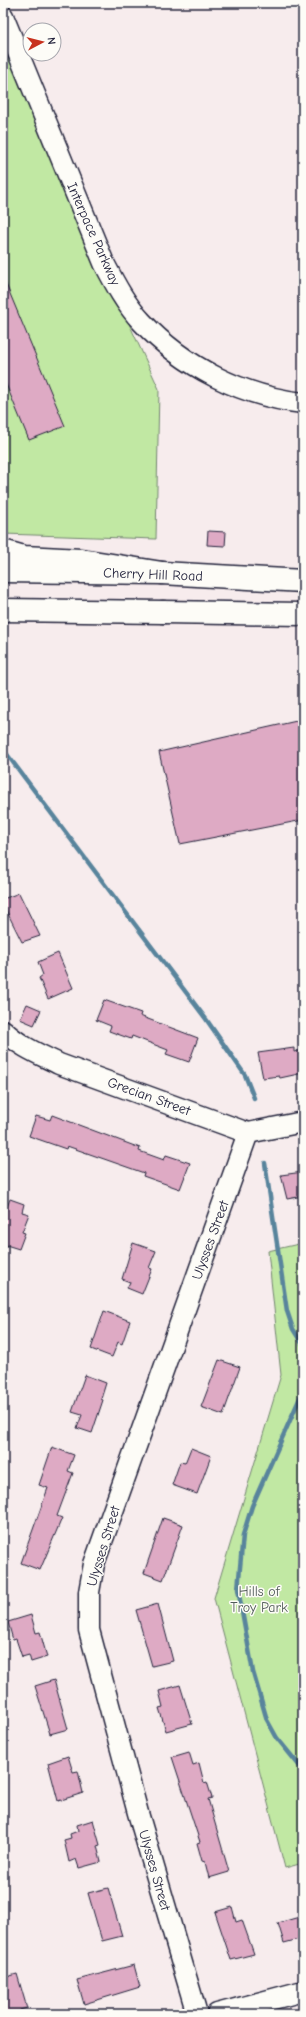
<svg xmlns="http://www.w3.org/2000/svg" width="306" height="2017" font-family="'Comic Neue',sans-serif">
<style>
.green{fill:#c1e8a3;stroke:#72856f}
.lines{fill:none;stroke-linecap:round;stroke-linejoin:round}
.stream{stroke:#59849c;stroke-width:4.5}
.building{fill:#deaac4;stroke:#22223b}
.minor-casing{stroke:#22223b;stroke-width:23}
.major-casing{stroke:#22223b;stroke-width:25}
.highway-casing{stroke:#22223b;stroke-width:25}
.minor{stroke:#fdfcf7;stroke-width:20}
.major{stroke:#fdfcf7;stroke-width:22}
.highway{stroke:#fdfcf7;stroke-width:22}
.labels{text-anchor:middle;stroke-width:3;stroke-linejoin:round;paint-order:stroke}
.street-label{font-size:14px;fill:#22223b;stroke:#fdfcf7}
.park-label{font-size:14px;fill:#525d5a;stroke:#fdfcf7}
</style>
<rect width="100%" height="100%" fill="#f7eced"/>
<filter id="ink" filterUnits="userSpaceOnUse"><feTurbulence type="fractalNoise" baseFrequency=".025" numOctaves="2"/><feDisplacementMap in="SourceGraphic" scale="8" xChannelSelector="R" yChannelSelector="G"/><feConvolveMatrix kernelMatrix="1 2 1 2 8 2 1 2 1" color-interpolation-filters="sRGB"/></filter>
<g filter="url(#ink)">
<g class="green">
<polygon points="3,29 60,173 159,389 156,539 3,534"/>
<polygon points="303,1243 303,1863 285,1868 214,1598 281,1375 268,1251"/>
</g>
<g class="lines">
<g class="stream">
<polyline points="3,749 206,1019 245,1075 254,1098"/>
<polyline points="265,1163 287,1311 293,1329 303,1345"/>
<polyline points="303,1391 252,1506 243,1535 238,1589 253,1672 267,1720 277,1738 303,1770"/>
</g>
</g>
<g class="building">
<polygon points="3,277 65,426 29,440 3,377"/>
<polygon points="208,531 226,532 225,546 207,545"/>
<polygon points="301,720 303,732 303,820 180,844 159,752"/>
<polygon points="19,893 40,936 22,942 3,904 3,899"/>
<polygon points="58,953 73,988 48,999 39,978 43,975 38,962"/>
<polygon points="104,1000 141,1013 140,1016 198,1038 189,1062 166,1054 168,1050 132,1036 131,1039 109,1031 111,1026 96,1020"/>
<polygon points="27,1004 41,1010 34,1025 20,1019"/>
<polygon points="294,1048 294,1052 303,1050 303,1073 280,1078 279,1076 263,1078 258,1053"/>
<polygon points="52,1115 140,1148 139,1151 164,1160 166,1155 190,1163 180,1189 143,1176 144,1173 67,1146 66,1149 29,1136 36,1116 50,1120"/>
<polygon points="303,1172 303,1196 287,1199 281,1175"/>
<polygon points="10,1199 24,1204 22,1212 29,1214 22,1232 25,1233 19,1249 3,1244 3,1218"/>
<polygon points="133,1243 156,1251 149,1268 152,1269 142,1294 127,1288 130,1282 122,1279"/>
<polygon points="104,1311 130,1321 122,1344 118,1342 112,1357 91,1349"/>
<polygon points="219,1360 240,1367 223,1415 201,1407"/>
<polygon points="85,1375 106,1383 101,1399 103,1400 92,1433 77,1428 82,1415 72,1412"/>
<polygon points="52,1447 74,1455 68,1471 73,1473 57,1516 62,1518 40,1570 21,1563 48,1488 39,1485"/>
<polygon points="191,1448 211,1456 197,1494 172,1485 180,1462 185,1463"/>
<polygon points="163,1518 183,1525 163,1580 144,1573"/>
<polygon points="158,1604 173,1661 152,1666 136,1610"/>
<polygon points="31,1615 36,1633 40,1632 47,1657 31,1662 29,1655 22,1657 16,1639 13,1640 8,1622"/>
<polygon points="54,1680 68,1729 50,1734 35,1686"/>
<polygon points="180,1685 192,1724 166,1731 159,1708 163,1707 159,1691"/>
<polygon points="189,1752 193,1765 199,1763 204,1783 207,1782 212,1798 208,1799 229,1872 209,1878 205,1862 202,1861 197,1843 200,1842 172,1757"/>
<polygon points="68,1756 73,1772 78,1771 83,1793 58,1801 48,1763"/>
<polygon points="93,1820 100,1845 97,1846 101,1862 79,1868 76,1859 69,1862 64,1840 71,1838 70,1834 78,1831 77,1825"/>
<polygon points="108,1888 122,1936 102,1941 88,1893"/>
<polygon points="232,1907 236,1922 242,1920 254,1954 231,1960 215,1912"/>
<polygon points="303,1916 303,1938 284,1943 278,1923"/>
<polygon points="134,1965 140,1987 84,2004 77,1980"/>
<polygon points="17,1974 27,2008 20,2010 21,2014 3,2014 3,1978"/>
</g>
<g class="lines">
<g class="minor-casing">
<g id="minor">
<path d="M3 16 104 263C115 284 126 305 142 322 184 367 242 396 303 403"/>
<path d="M3 1030C19 1046 39 1054 59 1064L248 1133 303 1122"/>
<polyline points="197,2014 138,1813 89,1630 89,1592 94,1564 248,1133"/>
<polyline points="217,2014 303,1991"/>
</g>
</g>
<g class="major-casing">
<g id="major">
<polyline points="3,571 162,573 303,581"/>
<polyline points="163,612 303,614"/>
</g>
</g>
<g class="highway-casing">
<g id="highway">
<polyline points="3,551 24,557 81,560 162,573"/>
<polyline points="3,610 163,612"/>
</g>
</g>
<use href="#minor" class="minor"/>
<use href="#major" class="major"/>
<use href="#highway" class="highway"/>
</g>
</g>
<g class="labels">
<g class="street-label">
<text transform="translate(94 234) rotate(66)" y="5">Interpace Parkway</text>
<text transform="translate(153 574) rotate(2)" y="5">Cherry Hill Road</text>
<text transform="translate(149 1096) rotate(20)" y="5">Grecian Street</text>
<text transform="translate(210 1240) rotate(-70)" y="5">Ulysses Street</text>
<text transform="translate(103 1546) rotate(-73)" y="5">Ulysses Street</text>
<text transform="translate(155 1870) rotate(74)" y="5">Ulysses Street</text>
</g>
<g class="park-label">
<text x="259" y="1596">Hills of<tspan x="259" dy="16">Troy Park</tspan></text>
</g>
</g>
<rect width="306" height="2017" fill="none" stroke="#fdfcf7" stroke-width="16"/>
<rect x="8" y="8" width="290" height="2001" fill="none" stroke="#22223b" stroke-width="1.5" filter="url(#ink)"/>
<g transform="translate(42 42) rotate(83)"><circle r="19" fill="#fdfcf7" stroke="#a5a5ac"/>
<path d="M0-3L7 15L0 10L-7 15Z" fill="#c8321e"/>
<text y="-6" font-size="11" font-weight="bold" text-anchor="middle" fill="#22223b">N</text>
</g>
</svg>
